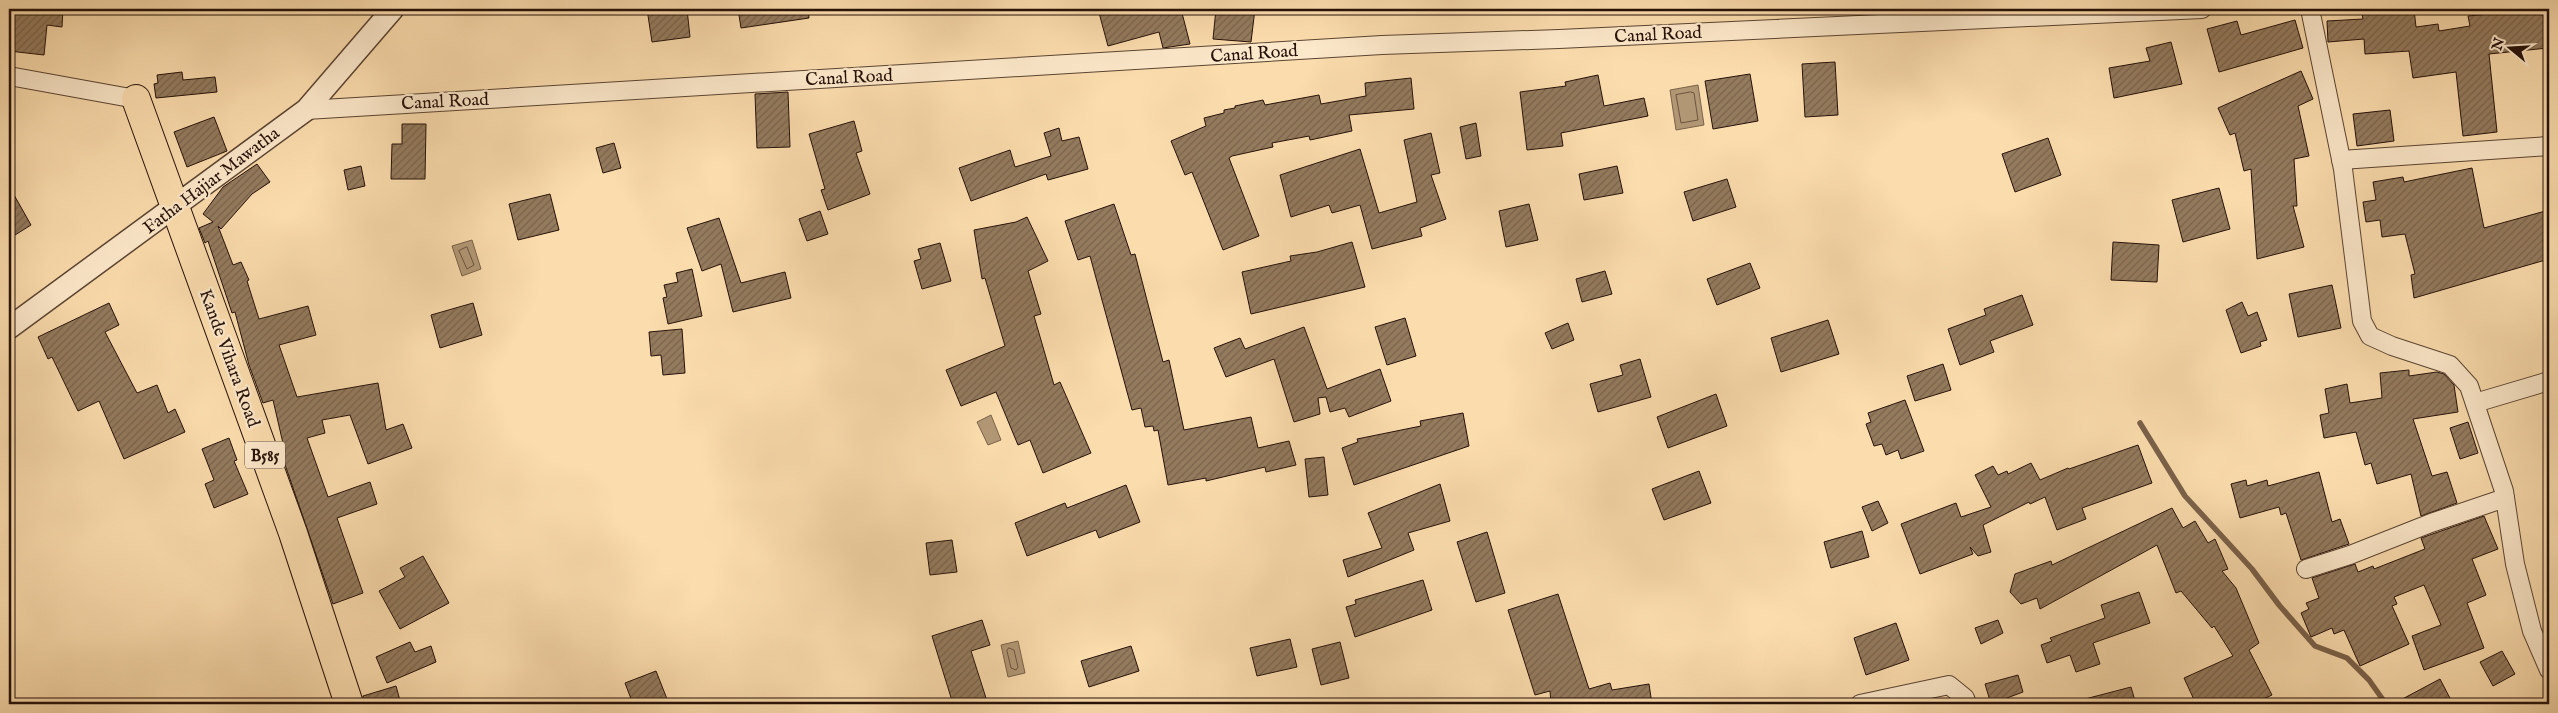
<svg xmlns="http://www.w3.org/2000/svg" width="2558" height="713" font-family="'IM FELL English',serif">
<style>
.water{fill:#b29775;stroke:#7a614a}
.lines{fill:none;stroke-linecap:round;stroke-linejoin:round}
.shore{stroke:#6c543f;stroke-width:1}
.stream{stroke:#7a614a;stroke-width:5.5}
.building{fill:url(#building-hatch);stroke:#251109}
.minor-casing{stroke:#5a4432;stroke-width:20}
.tertiary-casing{stroke:#5a4432;stroke-width:24}
.primary-casing{stroke:#251109;stroke-width:30}
.minor{stroke:#fce8ca;stroke-width:18}
.tertiary{stroke:#fce8ca;stroke-width:21}
.primary{stroke:#fbdcad;stroke-width:28}
.labels{text-anchor:middle;stroke-width:4.5;stroke-linejoin:round;paint-order:stroke}
.shield{fill:#fce8ca;stroke:#665243;stroke-width:1}
.shield-label{font-size:16px;font-weight:bold;fill:#251109}
.street-label{font-size:18px;fill:#251109;stroke:#fce8ca}
</style>
<defs>
<pattern id="building-hatch" width="6" height="6" patternUnits="userSpaceOnUse" patternTransform="scale(1.25)"><rect width="6" height="6" fill="#947b5e"/><path d="M-1 1l2-2M0 6l6-6M5 7l2-2" fill="none" stroke="#79634c"/></pattern>
</defs>
<rect width="100%" height="100%" fill="#fbdcad"/>
<filter id="stains"><feTurbulence type="fractalNoise" baseFrequency=".004" numOctaves="4"/><feColorMatrix values="0 0 0 0 .2 0 0 0 0 .09 0 0 0 0 .02 0 0 0 .5 -.17"/></filter>
<radialGradient id="worn" r=".72"><stop offset=".6" stop-color="#630" stop-opacity="0"/><stop offset="1" stop-color="#630" stop-opacity=".3"/></radialGradient>
<g class="water">
<polygon points="1698,85 1704,125 1676,130 1670,90"/>
<polygon points="472,240 481,269 462,276 452,246"/>
<polygon points="991,415 1001,440 988,445 977,422"/>
<polygon points="1018,641 1025,673 1008,677 1001,645"/>
</g>
<g class="lines">
<g class="shore">
<polygon points="1691,92 1694,93 1698,120 1681,123 1676,95"/>
<polygon points="467,247 474,265 467,269 459,251"/>
<polygon points="1009,648 1014,650 1018,667 1016,670 1011,668 1007,651"/>
</g>
<polyline class="stream" points="2140,423 2185,496 2252,569 2279,605 2315,646 2347,658 2369,680 2386,704"/>
</g>
<g class="building">
<polygon points="9,9 63,9 62,27 47,25 44,55 9,51"/>
<polygon points="647,9 687,9 690,37 652,42"/>
<polygon points="738,9 808,9 809,18 741,28"/>
<polygon points="1098,9 1181,9 1190,44 1163,48 1159,32 1108,46"/>
<polygon points="1216,9 1255,9 1251,42 1213,39"/>
<polygon points="2414,9 2416,27 2438,24 2439,31 2470,26 2468,16 2544,9 2548,48 2489,54 2497,132 2463,136 2456,72 2413,78 2409,51 2365,54 2364,39 2328,42 2327,21 2363,19 2362,14"/>
<polygon points="2295,20 2303,48 2219,72 2207,29 2237,21 2241,35"/>
<polygon points="2171,42 2182,84 2114,98 2109,68 2150,61 2146,48"/>
<polygon points="1835,62 1838,115 1805,117 1802,64"/>
<polygon points="2301,71 2313,99 2298,106 2309,156 2294,159 2297,206 2293,206 2304,247 2257,259 2251,169 2244,171 2235,133 2230,135 2218,108"/>
<polygon points="182,72 183,80 215,77 217,92 156,98 154,84 158,83 157,75"/>
<polygon points="1750,74 1758,121 1713,129 1705,81"/>
<polygon points="1598,75 1604,106 1644,98 1648,116 1561,133 1563,146 1527,150 1520,92 1566,86 1565,82"/>
<polygon points="1411,78 1414,109 1349,115 1352,131 1310,140 1309,136 1272,143 1273,147 1232,156 1229,158 1259,236 1223,250 1192,172 1185,175 1171,141 1206,126 1204,118 1224,113 1224,110 1235,108 1235,106 1263,100 1265,105 1319,95 1321,104 1366,96 1365,83"/>
<polygon points="788,92 790,147 757,148 755,94"/>
<polygon points="2390,110 2394,141 2357,146 2353,114"/>
<polygon points="214,117 227,151 187,167 174,132"/>
<polygon points="854,121 862,151 856,153 870,194 828,210 821,190 825,189 809,134"/>
<polygon points="1476,123 1481,156 1466,159 1460,127"/>
<polygon points="402,124 426,124 425,179 391,179 392,144 402,144"/>
<polygon points="1059,128 1062,141 1079,137 1088,169 1048,180 1046,174 971,201 959,168 1010,150 1015,167 1051,156 1044,133"/>
<polygon points="1431,133 1440,173 1431,175 1446,219 1420,228 1422,236 1372,249 1360,205 1332,213 1329,205 1291,217 1280,175 1360,149 1379,213 1417,202 1404,140"/>
<polygon points="2048,138 2061,175 2015,192 2002,154"/>
<polygon points="614,143 621,168 603,173 596,148"/>
<polygon points="257,164 270,182 252,194 221,229 218,226 233,265 241,262 249,280 247,281 259,319 308,306 316,335 279,345 297,397 378,383 386,430 403,424 412,448 368,464 350,415 322,420 325,433 307,438 328,497 370,482 377,504 337,518 363,593 333,604 281,453 285,452 273,400 263,403 249,365 235,312 232,313 208,241 205,243 199,228 213,222 203,214 223,187"/>
<polygon points="361,166 365,186 348,190 344,170"/>
<polygon points="1617,166 1623,193 1584,200 1579,174"/>
<polygon points="2472,168 2484,228 2549,210 2549,259 2414,298 2411,275 2415,274 2405,234 2382,237 2380,220 2366,222 2363,202 2376,200 2373,182 2403,177 2404,182"/>
<polygon points="1727,179 1736,207 1693,221 1684,192"/>
<polygon points="9,186 31,225 15,235 9,224"/>
<polygon points="2219,188 2230,229 2183,242 2172,200"/>
<polygon points="550,194 559,230 518,240 509,204"/>
<polygon points="1114,204 1131,255 1135,254 1163,362 1169,360 1184,430 1251,417 1258,448 1289,441 1296,465 1266,472 1265,467 1206,481 1206,478 1168,485 1158,430 1154,431 1153,426 1145,427 1141,408 1132,410 1090,256 1078,260 1065,221"/>
<polygon points="1529,204 1538,240 1506,247 1499,211"/>
<polygon points="820,211 828,234 807,241 799,219"/>
<polygon points="1027,217 1048,261 1028,271 1041,314 1034,316 1054,385 1060,382 1091,453 1043,473 1030,440 1018,445 996,392 961,406 946,370 1005,346 985,278 982,279 974,230 1016,222"/>
<polygon points="719,218 741,283 785,272 791,298 733,312 721,264 702,271 687,228"/>
<polygon points="1352,242 1365,287 1251,314 1242,272 1291,261 1290,256 1317,252"/>
<polygon points="2113,242 2159,245 2157,282 2111,280"/>
<polygon points="940,243 951,281 922,289 914,261 921,259 918,249"/>
<polygon points="1750,263 1760,288 1717,305 1707,279"/>
<polygon points="692,269 702,316 668,324 663,298 667,297 664,285 678,282 676,273"/>
<polygon points="1605,271 1612,294 1582,302 1576,279"/>
<polygon points="2332,285 2341,328 2298,337 2289,294"/>
<polygon points="2022,295 2033,325 1990,341 1994,352 1960,365 1948,329 1986,315 1984,309"/>
<polygon points="2242,302 2248,316 2257,312 2267,340 2260,342 2261,346 2241,353 2226,310"/>
<polygon points="109,303 119,325 105,332 137,393 157,385 168,413 175,409 185,432 124,459 99,401 78,411 52,357 48,359 38,337"/>
<polygon points="473,303 482,335 440,348 431,315"/>
<polygon points="1405,318 1416,356 1387,365 1375,327"/>
<polygon points="1828,320 1839,354 1781,372 1771,338"/>
<polygon points="1568,323 1574,340 1552,349 1545,333"/>
<polygon points="1304,327 1327,389 1380,369 1391,401 1349,417 1345,408 1330,412 1326,397 1318,398 1320,414 1294,422 1274,359 1226,377 1214,348 1240,338 1245,349"/>
<polygon points="682,329 685,373 663,375 661,355 651,356 649,332"/>
<polygon points="1640,359 1651,397 1598,412 1590,384 1623,375 1620,365"/>
<polygon points="1943,364 1951,390 1915,401 1907,376"/>
<polygon points="2409,370 2409,376 2437,372 2444,374 2454,385 2458,412 2413,419 2432,476 2447,472 2457,503 2421,516 2411,474 2377,484 2371,463 2365,465 2356,432 2324,438 2320,415 2329,413 2325,389 2347,384 2350,403 2382,398 2380,373"/>
<polygon points="1716,394 1727,426 1668,448 1657,417"/>
<polygon points="1905,400 1924,451 1901,459 1898,450 1886,455 1882,444 1874,446 1866,424 1871,422 1868,413"/>
<polygon points="1463,413 1469,446 1354,485 1342,448 1358,442 1357,439 1421,426 1420,421"/>
<polygon points="2468,422 2478,453 2460,459 2450,428"/>
<polygon points="229,438 237,460 234,461 248,494 214,508 205,484 214,480 202,449"/>
<polygon points="2138,445 2152,483 2082,508 2086,519 2057,530 2045,497 2030,504 2029,502 1983,525 1991,552 1978,556 1970,547 1973,554 1920,574 1901,524 1956,503 1961,517 1991,507 1975,475 1993,466 1998,475 2007,471 2008,474 2031,463 2040,480 2068,468 2069,469"/>
<polygon points="1324,457 1328,495 1309,497 1305,459"/>
<polygon points="1699,471 1711,503 1664,520 1652,489"/>
<polygon points="2319,472 2332,522 2340,519 2349,544 2301,560 2286,513 2281,515 2279,507 2240,518 2231,484 2246,480 2247,486 2267,480 2268,486"/>
<polygon points="1440,484 1450,521 1408,533 1414,550 1348,577 1343,560 1382,548 1368,513"/>
<polygon points="1126,485 1140,522 1099,538 1096,530 1027,556 1015,523 1065,503 1067,508"/>
<polygon points="1878,501 1888,523 1872,531 1862,507"/>
<polygon points="2172,508 2183,528 2195,521 2208,543 2215,539 2228,569 2222,571 2236,588 2259,643 2249,650 2272,695 2253,704 2196,704 2184,678 2233,656 2214,626 2212,628 2181,591 2176,593 2157,545 2040,609 2037,598 2021,604 2010,592 2015,574 2051,561 2052,565"/>
<polygon points="2484,516 2498,549 2472,559 2486,595 2467,603 2484,648 2424,670 2412,636 2441,625 2424,585 2394,597 2397,604 2392,606 2409,644 2360,666 2344,630 2334,634 2332,628 2311,637 2301,613 2309,609 2306,603 2319,598 2312,578 2355,564 2358,572 2373,566 2374,569 2425,549 2421,538"/>
<polygon points="1862,531 1869,557 1831,568 1824,542"/>
<polygon points="1487,532 1505,593 1476,602 1457,542"/>
<polygon points="952,540 957,572 930,575 926,543"/>
<polygon points="423,556 449,603 400,629 379,591 405,577 400,568"/>
<polygon points="1423,580 1432,610 1355,637 1346,607 1356,604 1355,600"/>
<polygon points="2139,592 2150,623 2093,643 2100,664 2076,672 2070,655 2047,663 2041,645 2052,641 2050,638 2105,618 2101,605"/>
<polygon points="1558,594 1589,689 1610,683 1612,690 1649,684 1652,704 1551,704 1550,691 1535,695 1508,610"/>
<polygon points="982,620 990,645 971,651 986,698 968,704 953,704 932,636"/>
<polygon points="1998,620 2003,633 1981,644 1975,628"/>
<polygon points="1896,623 1909,660 1866,675 1854,638"/>
<polygon points="1290,639 1297,667 1257,676 1250,648"/>
<polygon points="410,642 415,652 431,646 436,662 387,683 376,657"/>
<polygon points="1340,642 1349,678 1321,685 1312,649"/>
<polygon points="1131,646 1139,671 1089,687 1081,661"/>
<polygon points="2502,651 2515,674 2493,686 2480,662"/>
<polygon points="656,671 669,704 633,704 625,683"/>
<polygon points="2018,675 2023,692 1991,704 1985,684"/>
<polygon points="2440,679 2453,704 2393,704"/>
<polygon points="396,686 401,704 364,704 363,696"/>
<polygon points="2131,687 2136,704 2086,704 2085,699"/>
</g>
<g class="lines">
<g class="minor-casing">
<g id="minor">
<polyline points="2310,9 2343,169 2362,321 2370,336 2392,346 2450,365 2469,386 2504,491 2515,564 2532,631 2549,670"/>
<polyline points="9,76 136,99"/>
<polyline points="306,110 1382,45 1559,39 2202,9"/>
<polyline points="2341,160 2549,146"/>
<polyline points="2475,403 2549,381"/>
<polyline points="2306,569 2350,555 2431,523 2505,498"/>
<polyline points="1860,704 1949,685 1965,698 1967,704"/>
</g>
</g>
<g class="tertiary-casing">
<polyline id="tertiary" points="9,328 306,110 393,9"/>
</g>
<g class="primary-casing">
<polyline id="primary" points="136,99 293,533 349,704"/>
</g>
<use href="#minor" class="minor"/>
<use href="#tertiary" class="tertiary"/>
<use href="#primary" class="primary"/>
</g>
<g class="labels">
<rect class="shield" x="245" y="441.5" width="40" height="27" rx="4"/>
<g class="shield-label">
<text x="265" y="461">B585</text>
</g>
<g class="street-label">
<text transform="translate(1658 34) rotate(-3)" y="6">Canal Road</text>
<text transform="translate(1254 53) rotate(-4)" y="6">Canal Road</text>
<text transform="translate(849 77) rotate(-3)" y="6">Canal Road</text>
<text transform="translate(445 101) rotate(-3)" y="6">Canal Road</text>
<text transform="translate(211 180) rotate(-37)" y="6">Fatha Hajiar Mawatha</text>
<text transform="translate(230 358) rotate(70)" y="6">Kande Vihara Road</text>
</g>
</g>
<rect width="2558" height="713" fill="none" stroke="#fbdcad" stroke-width="30"/>
<rect x="10" y="10" width="2538" height="693" fill="none" stroke="#251109" stroke-width="2.5"/>
<rect x="15" y="15" width="2528" height="683" fill="none" stroke="#251109"/>
<g transform="translate(2510 48) rotate(288)" stroke="#fce8ca" stroke-width="4" paint-order="stroke">
<path d="M0-4L9 19L0 12L-9 19Z" fill="#251109"/>
<text y="-8" font-size="14" font-weight="bold" text-anchor="middle" fill="#251109">N</text>
</g>
<rect width="100%" height="100%" filter="url(#stains)"/>
<rect width="100%" height="100%" fill="url(#worn)"/>
</svg>
